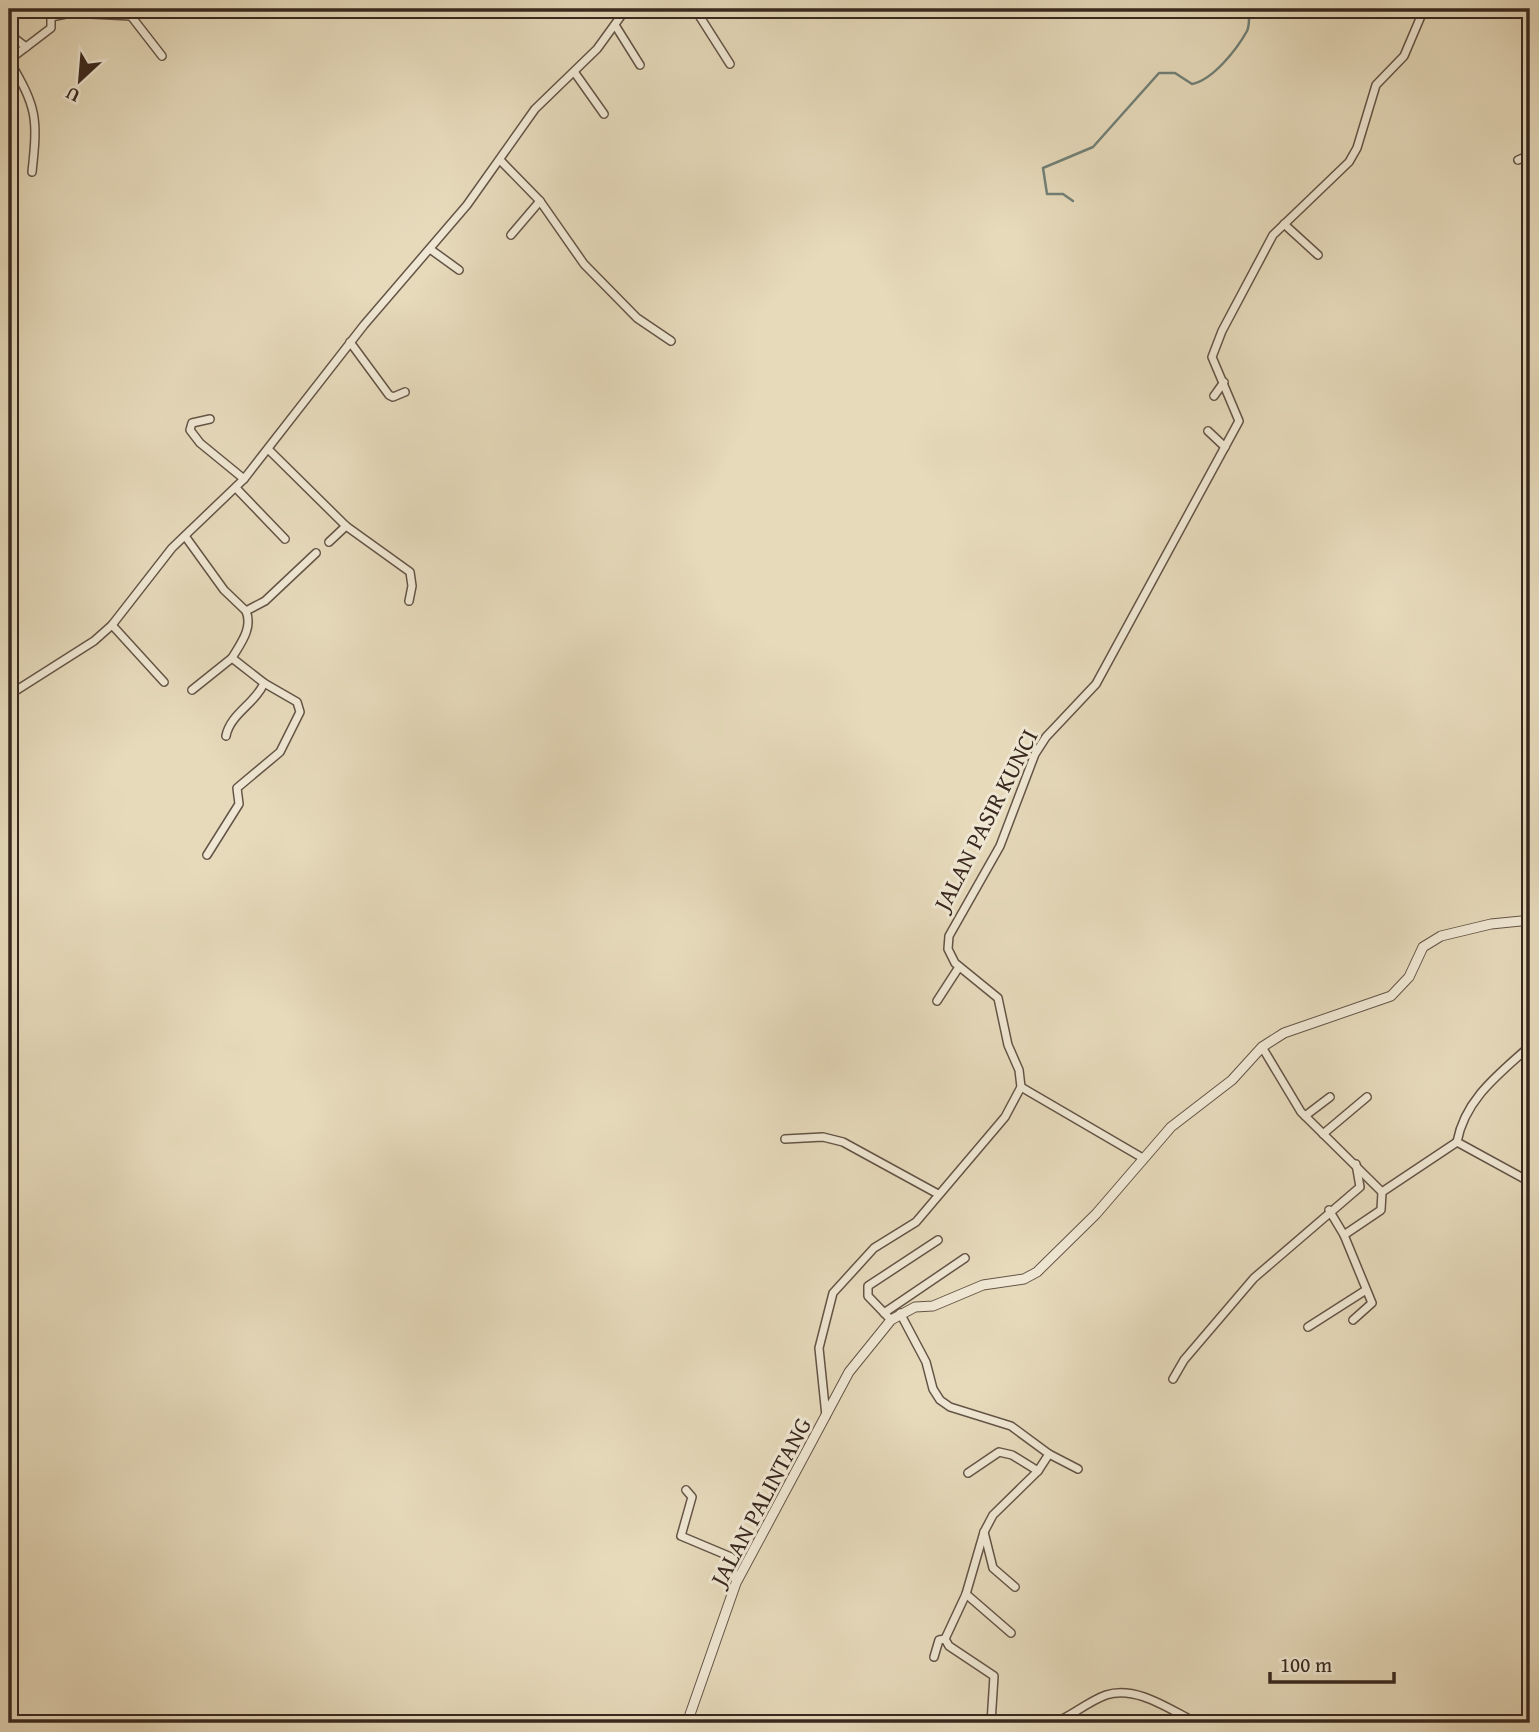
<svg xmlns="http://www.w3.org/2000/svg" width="1539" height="1732" font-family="'Gentium Book Plus',serif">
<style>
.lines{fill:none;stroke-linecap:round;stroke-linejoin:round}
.stream{stroke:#718077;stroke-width:2.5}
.minor-casing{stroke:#645446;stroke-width:10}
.tertiary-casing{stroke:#645446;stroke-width:11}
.minor{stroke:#efe7d3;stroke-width:7}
.tertiary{stroke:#efe7d3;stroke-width:9}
.labels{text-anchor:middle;stroke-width:6;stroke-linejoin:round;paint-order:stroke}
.street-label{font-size:24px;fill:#39281f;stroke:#efe7d3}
</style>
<rect width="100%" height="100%" fill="#e6dabb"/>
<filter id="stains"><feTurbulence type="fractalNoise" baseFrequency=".00286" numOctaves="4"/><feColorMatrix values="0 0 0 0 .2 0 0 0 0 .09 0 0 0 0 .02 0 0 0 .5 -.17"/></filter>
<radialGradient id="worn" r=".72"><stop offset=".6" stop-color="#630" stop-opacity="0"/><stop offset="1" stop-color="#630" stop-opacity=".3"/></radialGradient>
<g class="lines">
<path class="stream" d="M1073 201 1063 194H1047L1043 168 1093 147 1159 73H1175L1192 84C1213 80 1237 49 1247 31 1250 25 1249 16 1249 9"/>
<g class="minor-casing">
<g id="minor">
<polyline points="695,9 730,64"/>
<polyline points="131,16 144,13"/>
<polyline points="51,17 71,13 131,16 162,56"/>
<polyline points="615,25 640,65"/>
<polyline points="9,34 26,47"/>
<path d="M9 60C37 108 38 117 32 172"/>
<polyline points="9,60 51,28 51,17 42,9"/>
<polyline points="575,73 604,114"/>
<polyline points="500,160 540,201 584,264 637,318 671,341"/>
<polyline points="1518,160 1530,155"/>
<polyline points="1284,224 1318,255"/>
<polyline points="511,235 540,201"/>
<polyline points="430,249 459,270"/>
<polyline points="350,342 389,395 393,397 405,392"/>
<polyline points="1214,396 1224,382"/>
<polyline points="210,419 192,423 190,430 200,443 244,479"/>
<polyline points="1208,431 1225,447"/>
<polyline points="269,450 346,526 410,572 412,586 409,601"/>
<polyline points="236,488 285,539"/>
<polyline points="185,536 224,590 246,611 265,601 316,553"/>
<polyline points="329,542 346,526"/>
<polyline points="112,625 164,682"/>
<polyline points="192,690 232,658"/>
<polyline points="9,695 94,641 112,625 172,548 244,479 364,325 467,205 535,109 597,49 626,9"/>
<path d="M226 736C230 714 256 703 264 683L232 658C241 643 253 628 246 611"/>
<polyline points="207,855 239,804 237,788 280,752 300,712 297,702 264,683"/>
<polyline points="937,1001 959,967"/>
<polyline points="1262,1047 1301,1112 1382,1192 1457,1142 1530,1182"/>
<polyline points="1021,1087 1141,1157"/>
<polyline points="1305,1116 1330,1097"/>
<polyline points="1323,1134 1367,1097"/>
<polyline points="785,1139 823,1137 843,1142 938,1194"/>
<path d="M1457 1142C1465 1099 1499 1074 1530 1046"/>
<polyline points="1329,1210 1344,1235 1381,1210 1382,1192"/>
<polyline points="1530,1219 1530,1230"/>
<polyline points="1344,1235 1372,1303 1353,1320"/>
<polyline points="884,1313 965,1258"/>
<polyline points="900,1313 926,1362 933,1389 940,1400 950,1407 1011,1426 1049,1454 1038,1471 993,1515 984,1532 966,1594 945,1639 949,1646 994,1676 991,1723"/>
<polyline points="891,1320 868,1296 868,1286 938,1240"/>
<polyline points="1308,1327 1366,1290"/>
<polyline points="1173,1379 1184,1360 1254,1278 1360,1187 1356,1164"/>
<polyline points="826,1416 819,1348 833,1293 874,1248 916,1222 1005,1117 1021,1087 1019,1070 1008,1045 998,998 955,963 948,949 949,936 1000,846 1035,754 1046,737 1096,684 1239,421 1212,357 1222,331 1273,235 1349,162 1357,148 1376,85 1404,56 1424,9"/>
<polyline points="1049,1454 1078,1469"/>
<polyline points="968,1473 999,1452 1012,1455 1038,1471"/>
<polyline points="686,1490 692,1497 681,1536 731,1557 736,1583"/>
<polyline points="984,1532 993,1568 1015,1587"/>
<polyline points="966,1594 1011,1633"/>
<polyline points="934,1657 939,1640 945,1639"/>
<path d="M1054 1723C1072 1716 1087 1702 1106 1695 1137 1685 1170 1710 1197 1723"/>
</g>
</g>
<g class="tertiary-casing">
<polyline id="tertiary" points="687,1723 736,1583 849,1372 891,1320 915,1307 933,1306 983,1285 1024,1279 1037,1272 1096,1214 1171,1127 1232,1080 1262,1047 1284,1033 1391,996 1409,977 1423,947 1441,936 1491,924 1530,920"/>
</g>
<use href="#minor" class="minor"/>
<use href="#tertiary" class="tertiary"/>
</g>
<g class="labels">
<g class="street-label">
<text transform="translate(986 820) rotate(-63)" y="8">JALAN PASIR KUNCI</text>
<text transform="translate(761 1502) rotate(-62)" y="8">JALAN PALINTANG</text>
</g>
</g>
<rect width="1539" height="1732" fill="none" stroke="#e6dabb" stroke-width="35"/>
<rect x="10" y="10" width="1518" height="1711" fill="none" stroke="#39281f" stroke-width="3.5"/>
<rect x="18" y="18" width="1504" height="1697" fill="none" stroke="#39281f" stroke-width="2"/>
<g transform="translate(80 80) rotate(206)" stroke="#efe7d3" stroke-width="5" paint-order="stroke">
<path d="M0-5L12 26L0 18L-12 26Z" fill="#39281f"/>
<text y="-10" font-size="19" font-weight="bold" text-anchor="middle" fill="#39281f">U</text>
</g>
<path d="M1270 1672v10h124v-10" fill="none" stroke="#39281f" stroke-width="3.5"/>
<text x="1280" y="1672" font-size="21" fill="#39281f" stroke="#efe7d3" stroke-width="5" paint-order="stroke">100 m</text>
<rect width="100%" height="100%" filter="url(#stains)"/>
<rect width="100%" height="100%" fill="url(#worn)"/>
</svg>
